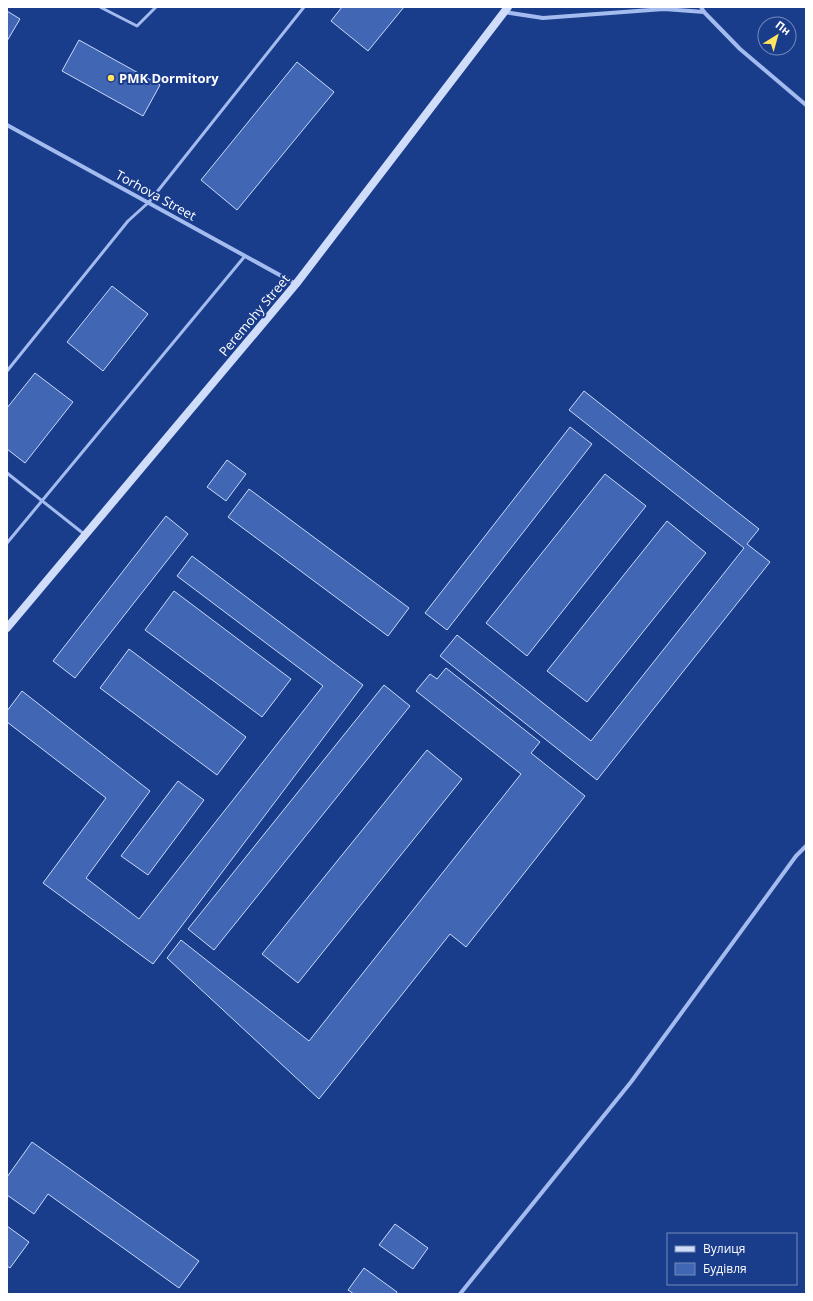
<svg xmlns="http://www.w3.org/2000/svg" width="813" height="1301" font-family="'Open Sans',sans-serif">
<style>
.building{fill:#4166b3;stroke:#c9d9fa}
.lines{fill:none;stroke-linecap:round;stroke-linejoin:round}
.service{stroke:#a3bbee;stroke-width:3}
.minor{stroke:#a3bbee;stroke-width:4}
.secondary{stroke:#d0ddfa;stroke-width:8}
.poi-dot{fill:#ffe560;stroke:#193c8b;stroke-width:1.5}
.labels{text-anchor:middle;stroke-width:4;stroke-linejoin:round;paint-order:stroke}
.poi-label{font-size:13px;font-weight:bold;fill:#fff;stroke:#193c8b;text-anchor:start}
.street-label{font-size:13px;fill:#fff;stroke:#193c8b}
</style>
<rect width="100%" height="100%" fill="#193c8b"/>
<g class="building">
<polygon points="342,7 404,7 368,51 331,21"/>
<polygon points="7,11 20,19 7,41"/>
<polygon points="79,40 160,85 143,116 62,71"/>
<polygon points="297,62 334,92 237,210 201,180"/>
<polygon points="112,286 148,314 103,371 67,342"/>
<polygon points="35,373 73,402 25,463 7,449 7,408"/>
<polygon points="584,391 759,529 747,544 770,562 597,780 440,656 457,635 591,741 744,548 569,410"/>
<polygon points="570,427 592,444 447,630 425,613"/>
<polygon points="227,460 246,474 226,501 207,487"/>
<polygon points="605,474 646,506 527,656 486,623"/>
<polygon points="249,489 409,608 388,636 228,517"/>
<polygon points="166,516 188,534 75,678 53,661"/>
<polygon points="667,521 706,553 587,702 547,671"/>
<polygon points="192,556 363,685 153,964 43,883 106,798 7,722 7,711 22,691 150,791 86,878 139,919 323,686 177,576"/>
<polygon points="174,591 291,679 262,717 145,630"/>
<polygon points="129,649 246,737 217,775 100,688"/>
<polygon points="446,668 540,742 531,753 585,796 466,947 450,934 319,1099 167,958 181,940 309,1041 521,774 416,691 430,674 437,679"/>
<polygon points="384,685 410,706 214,950 188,929"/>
<polygon points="427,750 462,779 298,983 262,954"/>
<polygon points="178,781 204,800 148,875 121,856"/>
<polygon points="32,1142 199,1261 179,1288 48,1194 34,1214 7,1195 7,1177"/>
<polygon points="395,1224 428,1248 413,1269 379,1245"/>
<polygon points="7,1226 29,1242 10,1268 7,1266"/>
<polygon points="364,1268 397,1292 396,1294 354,1294 348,1290"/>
</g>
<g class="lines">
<g class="service">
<polyline points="100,7 137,26 156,7"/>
<polyline points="7,371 128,221 149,202 304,7"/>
<polyline points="7,473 84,534"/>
<polyline points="7,543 245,256"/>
</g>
<g class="minor">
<polyline points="701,7 704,12 740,49 806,105"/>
<polyline points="504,12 543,18 664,9 704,12"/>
<polyline points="7,125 296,284"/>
<polyline points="460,1294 631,1082 796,856 806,846"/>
</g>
<polyline class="secondary" points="7,628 296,284 508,7"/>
</g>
<circle class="poi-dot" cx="111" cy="78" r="4"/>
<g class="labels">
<g class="poi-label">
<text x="119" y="83">PMK Dormitory</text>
</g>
<g class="street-label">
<text transform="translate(156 195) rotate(29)" y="5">Torhova Street</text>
<text transform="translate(254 315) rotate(-50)" y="5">Peremohy Street</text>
</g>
</g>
<rect width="813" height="1301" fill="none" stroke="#ffffff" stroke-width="16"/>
<rect x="667" y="1233" width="130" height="52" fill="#193c8b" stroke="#758ab9"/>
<rect x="675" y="1246" width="20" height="6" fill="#d0ddfa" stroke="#758ab9"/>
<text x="703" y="1253" font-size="12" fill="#ffffff">Вулиця</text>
<rect x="675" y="1263" width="20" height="12" fill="#4166b3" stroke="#758ab9"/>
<text x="703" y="1273" font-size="12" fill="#ffffff">Будівля</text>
<g transform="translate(777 36) rotate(37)"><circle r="19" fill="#193c8b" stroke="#758ab9"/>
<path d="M0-3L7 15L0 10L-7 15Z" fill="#ffe560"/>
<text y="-6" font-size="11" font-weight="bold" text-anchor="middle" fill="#ffffff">Пн</text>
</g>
</svg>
